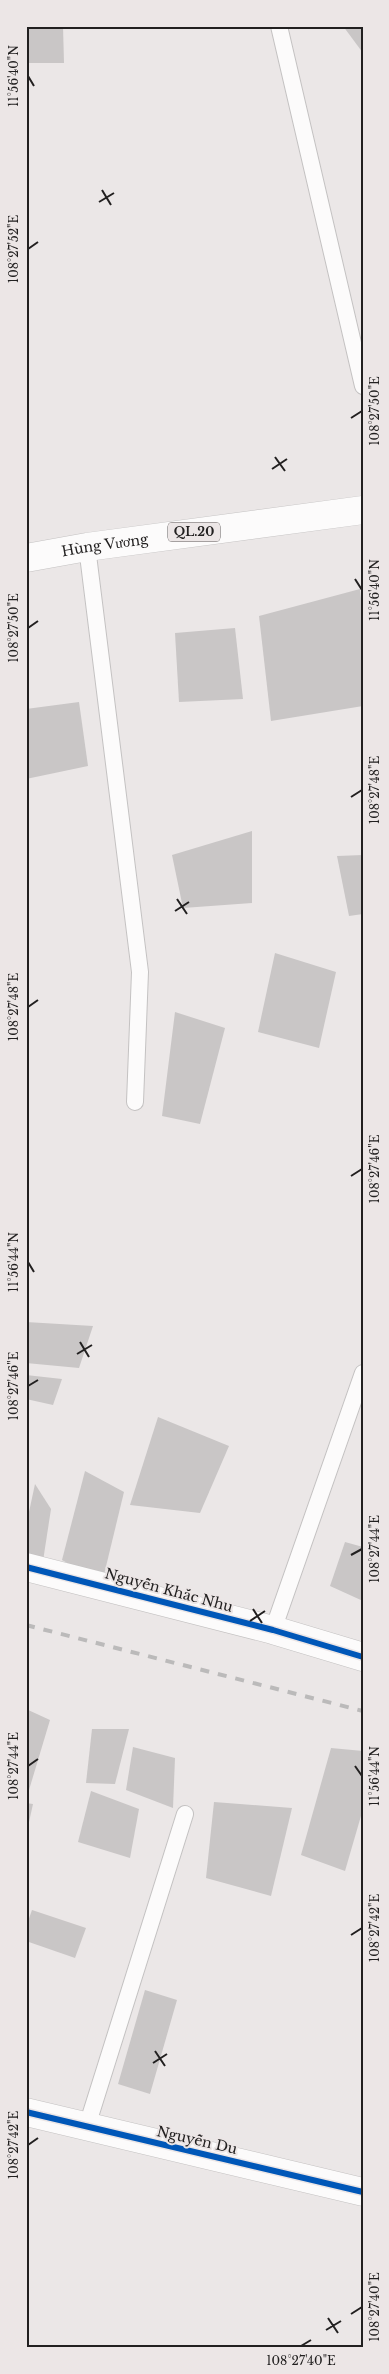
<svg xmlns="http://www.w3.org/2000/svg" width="389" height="2374" font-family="'Libre Baskerville',serif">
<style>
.building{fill:#c9c6c6}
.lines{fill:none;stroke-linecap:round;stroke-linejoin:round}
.lane-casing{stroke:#c4c2c2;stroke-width:18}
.street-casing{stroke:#c4c2c2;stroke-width:29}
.secondary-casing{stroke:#c4c2c2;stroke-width:29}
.highway-casing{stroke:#c4c2c2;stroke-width:29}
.lane{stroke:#fcfbfb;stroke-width:16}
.street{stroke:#fcfbfb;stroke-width:28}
.secondary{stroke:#fcfbfb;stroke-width:28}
.highway{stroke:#fcfbfb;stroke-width:28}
.rail{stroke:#bbbaba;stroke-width:4;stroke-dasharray:9 9;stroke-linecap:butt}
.cycleway-casing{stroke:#ece6e6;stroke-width:9}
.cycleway{stroke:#0057b8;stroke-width:6}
.ticks{fill:none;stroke:#222020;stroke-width:2}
.labels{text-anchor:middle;stroke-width:4;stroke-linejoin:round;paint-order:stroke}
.shield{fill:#ece6e6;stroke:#5f5b5b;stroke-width:1}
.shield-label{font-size:12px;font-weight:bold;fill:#222020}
.street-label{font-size:14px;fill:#222020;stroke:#ece6e6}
.neatline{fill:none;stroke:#222020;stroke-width:2}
.ticks-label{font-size:12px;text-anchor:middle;fill:#222020}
</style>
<rect width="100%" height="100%" fill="#ebe7e7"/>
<g class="building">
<polygon points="26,26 63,26 64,63 26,63"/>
<polygon points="343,26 363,26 363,53"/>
<polygon points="360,589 363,617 363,706 271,721 259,616"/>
<polygon points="235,628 243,699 179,702 175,633"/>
<polygon points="79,702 88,766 26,779 26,709"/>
<polygon points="252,831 252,903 183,908 172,855"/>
<polygon points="363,855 363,914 349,916 337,856"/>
<polygon points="275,953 336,972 319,1048 258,1032"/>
<polygon points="175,1012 225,1028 200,1124 162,1116"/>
<polygon points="26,1322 93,1326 79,1368 26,1363"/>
<polygon points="26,1375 62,1379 53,1405 26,1399"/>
<polygon points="158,1417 229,1446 200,1513 130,1505"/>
<polygon points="85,1471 124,1492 102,1583 62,1560"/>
<polygon points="35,1484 51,1509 43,1561 26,1555 26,1526"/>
<polygon points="345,1542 363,1547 363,1601 330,1586"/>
<polygon points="26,1709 50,1720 29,1790 26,1790"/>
<polygon points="92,1729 129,1729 115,1784 86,1783"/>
<polygon points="133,1747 175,1758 173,1808 126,1790"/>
<polygon points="331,1748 363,1751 363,1809 345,1871 301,1855"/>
<polygon points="91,1791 139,1809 130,1858 78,1842"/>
<polygon points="214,1802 292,1808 271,1896 206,1878"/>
<polygon points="26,1803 33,1804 27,1831 26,1831"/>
<polygon points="32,1910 86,1928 75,1958 26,1941 26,1927"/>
<polygon points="145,1990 177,2000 150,2094 118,2084"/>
</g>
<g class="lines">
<g class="lane-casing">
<g id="lane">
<polyline points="279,26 363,386"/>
<polyline points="87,547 140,972 135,1102"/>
<polyline points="273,1630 363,1373"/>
<polyline points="87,2126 185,1814"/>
</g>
</g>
<g class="street-casing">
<polyline id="street" points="26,1567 273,1630 363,1657"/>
</g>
<g class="secondary-casing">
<polyline id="secondary" points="26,2112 363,2192"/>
</g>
<g class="highway-casing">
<g id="highway">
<path id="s1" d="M26 558 87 547 363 510"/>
</g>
</g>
<use href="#lane" class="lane"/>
<use href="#street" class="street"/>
<use href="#secondary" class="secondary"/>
<use href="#highway" class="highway"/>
<polyline class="rail" points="26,1625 363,1711"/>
<g class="cycleway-casing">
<g id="cycleway">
<polyline points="26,1567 273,1630 363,1657"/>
<polyline points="26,2112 363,2192"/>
</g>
</g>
<use href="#cycleway" class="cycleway"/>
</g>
<path class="ticks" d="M28 76 34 86M102 190 111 205M99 202 114 193M28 249 38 242M351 418 362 411M275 457 285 471M272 469 287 459M355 579 362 590M28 628 38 621M351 797 362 790M177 899 187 914M175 911 189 902M28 1007 38 1000M351 1176 362 1169M28 1262 34 1272M80 1342 89 1357M77 1354 92 1345M28 1386 38 1380M351 1555 362 1549M253 1609 262 1623M250 1621 265 1611M28 1766 38 1759M355 1766 362 1776M351 1935 362 1928M155 2051 165 2066M153 2063 167 2054M28 2145 38 2138M351 2314 362 2307M328 2318 338 2333M326 2330 341 2321M301 2346 311 2340"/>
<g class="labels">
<rect class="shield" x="168" y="522.5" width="52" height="19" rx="4"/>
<g class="shield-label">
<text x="194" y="536">QL.20</text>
</g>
<g class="street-label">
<text dy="5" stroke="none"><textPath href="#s1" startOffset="80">Hùng Vương</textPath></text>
<text transform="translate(169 1590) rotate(15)" y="5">Nguyễn Khắc Nhu</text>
<text transform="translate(197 2140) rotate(13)" y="5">Nguyễn Du</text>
</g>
</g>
<rect width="389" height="2374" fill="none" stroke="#ece6e6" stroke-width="55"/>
<rect x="28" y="28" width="334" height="2318" class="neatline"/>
<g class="ticks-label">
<text transform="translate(14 76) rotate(-90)" y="4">11°56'40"N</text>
<text transform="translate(14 249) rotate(-90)" y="4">108°27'52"E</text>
<text transform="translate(375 411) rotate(-90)" y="4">108°27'50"E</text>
<text transform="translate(375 590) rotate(-90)" y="4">11°56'40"N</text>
<text transform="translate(14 628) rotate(-90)" y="4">108°27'50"E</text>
<text transform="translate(375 790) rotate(-90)" y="4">108°27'48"E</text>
<text transform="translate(14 1007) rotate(-90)" y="4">108°27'48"E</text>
<text transform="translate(375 1169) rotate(-90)" y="4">108°27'46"E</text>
<text transform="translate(14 1262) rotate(-90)" y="4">11°56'44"N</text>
<text transform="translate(14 1386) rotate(-90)" y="4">108°27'46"E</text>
<text transform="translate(375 1549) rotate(-90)" y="4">108°27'44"E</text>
<text transform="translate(14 1766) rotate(-90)" y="4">108°27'44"E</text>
<text transform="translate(375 1776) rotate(-90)" y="4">11°56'44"N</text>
<text transform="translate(375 1928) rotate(-90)" y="4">108°27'42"E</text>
<text transform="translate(14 2145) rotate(-90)" y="4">108°27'42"E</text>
<text transform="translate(375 2307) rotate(-90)" y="4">108°27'40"E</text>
<text x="301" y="2365">108°27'40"E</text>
</g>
</svg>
